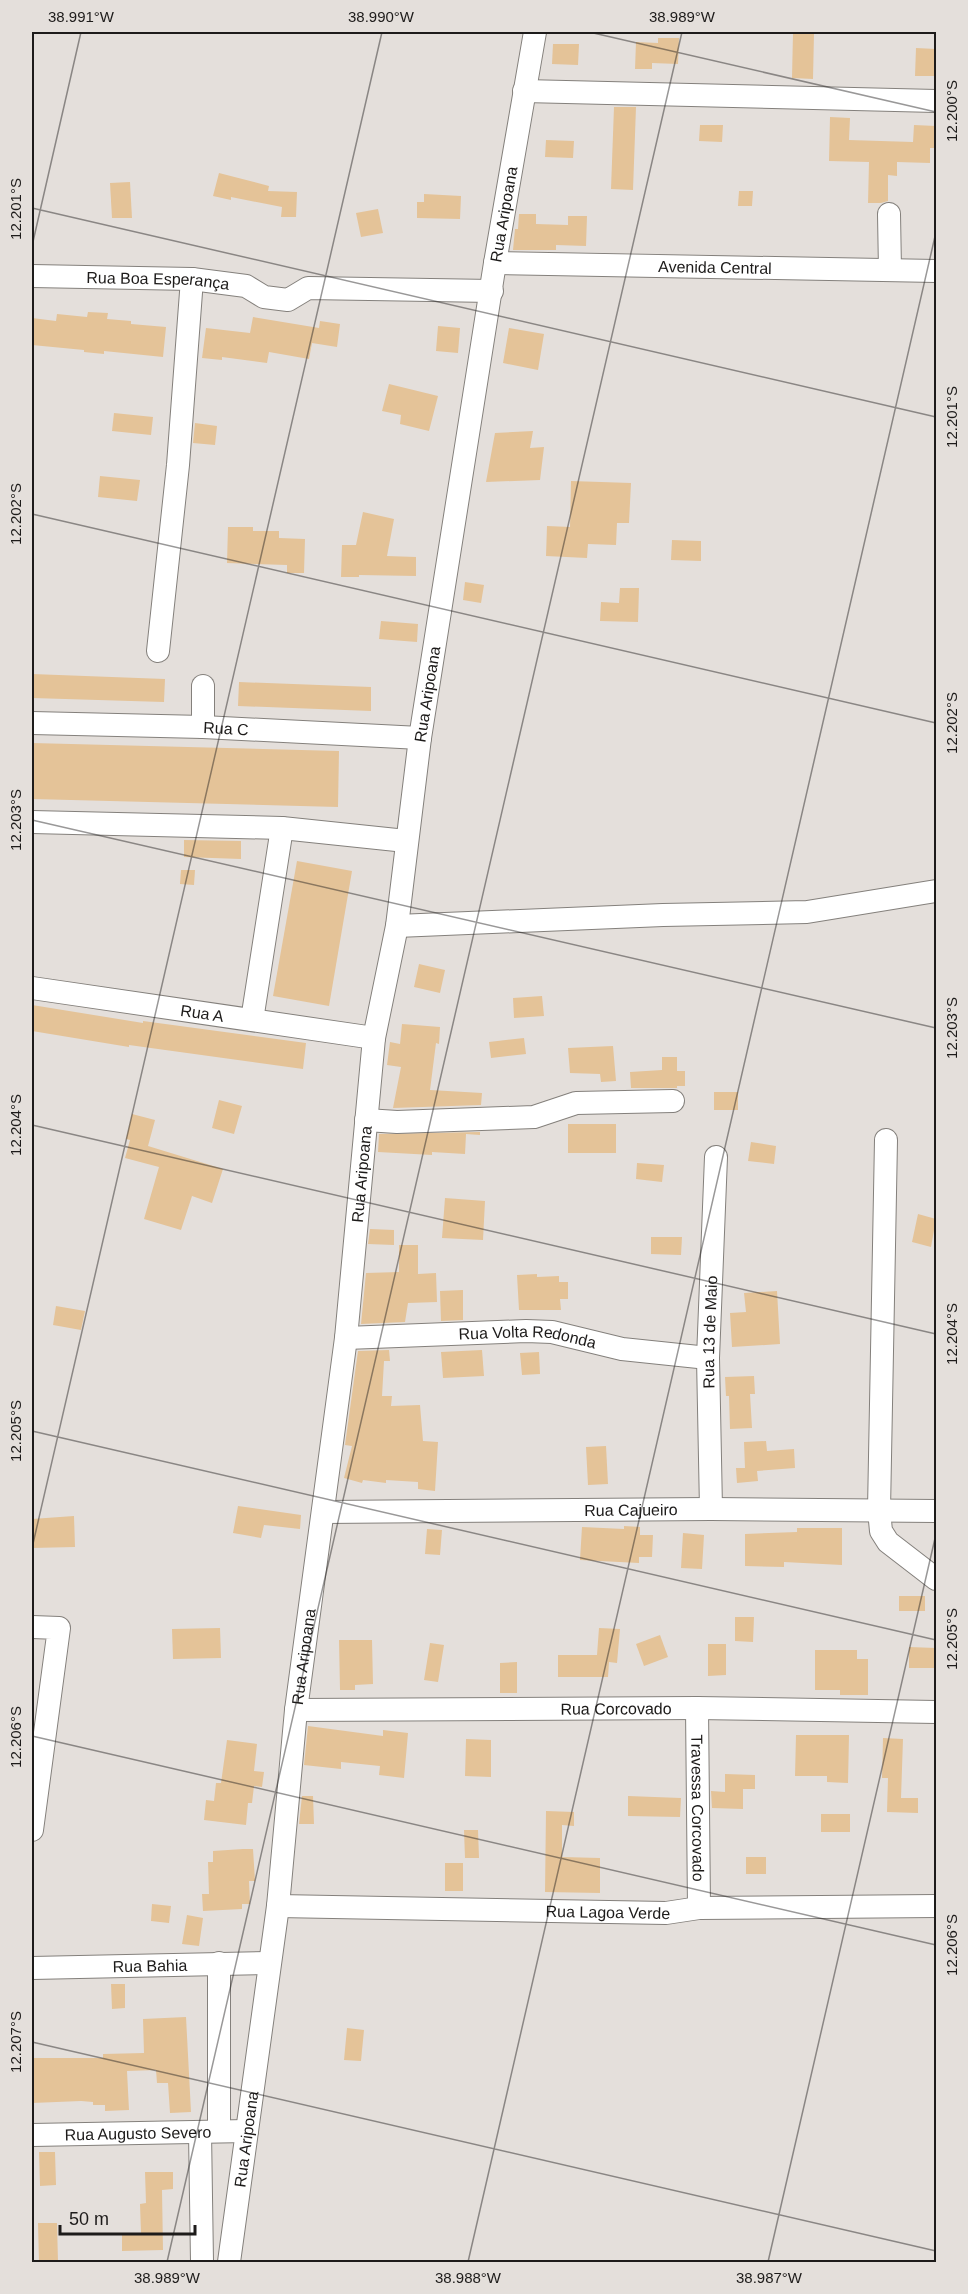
<svg xmlns="http://www.w3.org/2000/svg" width="968" height="2294" font-family="Arial,sans-serif">
<style>
.building{fill:#e4c398}
.lines{fill:none;stroke-linecap:round;stroke-linejoin:round}
.minor-casing{stroke:#84807c;stroke-width:24}
.minor{stroke:#fff;stroke-width:22}
.ticks{fill:none;stroke:#1d1b1a;stroke-width:1.5;stroke-opacity:0.45}
.labels{text-anchor:middle;stroke-width:5;stroke-linejoin:round;paint-order:stroke}
.street-label{font-size:16px;fill:#1d1b1a;stroke:#e4dfdb}
.neatline{fill:none;stroke:#1d1b1a;stroke-width:2}
.ticks-label{font-size:15px;text-anchor:middle;fill:#1d1b1a}
</style>
<rect width="100%" height="100%" fill="#e4dfdb"/>
<g class="building">
<polygon points="793,33 814,33 813,79 792,78"/>
<polygon points="658,38 679,38 678,64 652,63 652,69 635,69 636,42 658,43"/>
<polygon points="553,44 579,44 578,65 552,64"/>
<polygon points="916,48 936,49 935,76 915,76"/>
<polygon points="614,107 636,107 633,190 611,189"/>
<polygon points="830,117 850,118 849,140 913,142 914,125 936,126 936,148 930,148 930,163 897,162 897,176 888,175 888,201 881,203 868,203 869,162 829,161"/>
<polygon points="700,125 723,125 722,142 699,141"/>
<polygon points="546,140 574,141 573,158 545,157"/>
<polygon points="219,173 269,186 268,191 297,192 296,217 281,217 282,207 231,197 231,200 213,196"/>
<polygon points="130,182 132,218 112,218 110,183"/>
<polygon points="739,191 753,191 752,206 738,206"/>
<polygon points="424,194 461,196 460,219 417,218 417,202 424,202"/>
<polygon points="378,209 383,233 361,237 356,213"/>
<polygon points="519,214 536,214 536,224 568,225 568,216 587,216 586,246 556,245 556,250 513,250 515,229 518,229"/>
<polygon points="88,312 108,313 107,319 131,321 131,324 166,327 163,357 104,351 104,354 84,352 84,350 32,345 32,318 56,321 57,314 87,317"/>
<polygon points="253,317 319,328 320,321 340,324 337,347 312,343 309,359 269,352 267,363 222,357 222,360 202,358 206,328 250,333"/>
<polygon points="438,326 460,328 458,353 436,351"/>
<polygon points="509,328 544,334 538,370 503,363"/>
<polygon points="389,384 438,396 429,431 400,424 401,415 382,411"/>
<polygon points="114,413 153,417 151,435 112,431"/>
<polygon points="195,423 217,426 215,445 193,443"/>
<polygon points="533,431 530,448 544,447 540,480 486,482 495,433"/>
<polygon points="100,476 140,480 137,501 98,497"/>
<polygon points="571,481 631,483 629,523 617,523 616,545 588,544 587,558 546,556 547,526 570,527"/>
<polygon points="363,512 394,519 387,556 416,557 416,576 359,575 359,577 341,577 342,545 356,545"/>
<polygon points="228,527 253,527 253,531 279,531 279,538 305,539 304,573 287,573 287,565 227,563"/>
<polygon points="672,540 701,541 701,561 671,560"/>
<polygon points="465,582 484,585 481,603 463,600"/>
<polygon points="620,588 639,588 638,622 600,621 601,602 619,603"/>
<polygon points="381,621 418,624 417,642 379,639"/>
<polygon points="32,674 165,679 164,702 32,698"/>
<polygon points="239,682 371,687 371,711 238,706"/>
<polygon points="32,743 339,751 338,807 32,799"/>
<polygon points="184,840 241,841 241,859 184,857"/>
<polygon points="297,861 352,871 329,1006 273,996"/>
<polygon points="181,870 195,870 194,885 180,884"/>
<polygon points="419,964 445,970 440,993 414,987"/>
<polygon points="542,996 544,1016 514,1018 513,998"/>
<polygon points="32,1005 143,1023 143,1021 306,1043 303,1069 129,1045 129,1047 32,1031"/>
<polygon points="402,1024 440,1027 439,1044 436,1043 430,1090 482,1093 481,1105 393,1108 401,1067 387,1065 390,1042 400,1044"/>
<polygon points="524,1038 526,1054 491,1058 489,1042"/>
<polygon points="613,1046 616,1081 601,1082 600,1074 570,1073 568,1048"/>
<polygon points="662,1057 677,1057 677,1071 685,1071 685,1086 677,1086 677,1088 631,1088 630,1072 662,1070"/>
<rect x="714" y="1092" width="24" height="18"/>
<polygon points="219,1100 242,1106 234,1134 212,1128"/>
<polygon points="132,1114 155,1120 148,1146 223,1169 212,1203 192,1196 181,1230 144,1219 159,1167 125,1158 130,1140 126,1139"/>
<rect x="568" y="1124" width="48" height="29"/>
<polygon points="480,1132 480,1135 466,1134 465,1154 432,1152 432,1155 378,1152 379,1134"/>
<polygon points="751,1142 776,1146 774,1164 748,1161"/>
<polygon points="637,1163 664,1165 662,1182 636,1179"/>
<polygon points="445,1198 485,1201 483,1240 442,1238"/>
<polygon points="918,1214 936,1219 931,1247 912,1242"/>
<polygon points="370,1229 394,1230 394,1245 368,1244"/>
<polygon points="651,1237 682,1237 681,1255 651,1254"/>
<polygon points="399,1245 418,1245 418,1274 436,1273 437,1302 408,1303 405,1322 361,1324 366,1273 399,1272"/>
<polygon points="537,1274 537,1277 559,1276 559,1282 568,1282 568,1299 560,1299 561,1310 519,1310 517,1275"/>
<polygon points="463,1290 463,1320 441,1321 440,1291"/>
<polygon points="777,1291 780,1344 732,1347 730,1313 746,1312 744,1293"/>
<polygon points="56,1306 85,1311 81,1330 53,1325"/>
<polygon points="389,1350 390,1361 384,1361 382,1396 392,1396 391,1406 420,1405 423,1441 438,1442 435,1491 418,1489 418,1482 386,1480 386,1483 363,1480 362,1483 344,1478 352,1446 345,1445 358,1351"/>
<polygon points="482,1350 484,1376 443,1378 441,1352"/>
<polygon points="539,1352 540,1374 522,1375 520,1353"/>
<polygon points="754,1376 755,1394 750,1394 752,1428 730,1429 729,1396 726,1396 725,1377"/>
<polygon points="766,1441 767,1451 794,1449 795,1468 757,1471 758,1481 737,1483 736,1468 745,1468 744,1442"/>
<polygon points="606,1446 608,1484 588,1485 586,1447"/>
<polygon points="238,1506 301,1515 300,1529 264,1525 261,1538 233,1533"/>
<polygon points="74,1516 75,1547 32,1548 32,1519"/>
<polygon points="624,1526 640,1527 640,1535 653,1535 652,1557 639,1557 639,1563 580,1560 582,1527 624,1529"/>
<polygon points="797,1528 842,1528 842,1565 784,1562 784,1567 745,1566 745,1534 797,1532"/>
<polygon points="427,1529 442,1530 440,1555 425,1554"/>
<polygon points="683,1533 704,1535 702,1569 681,1568"/>
<rect x="899" y="1596" width="26" height="15"/>
<polygon points="735,1617 754,1617 753,1642 735,1641"/>
<polygon points="220,1628 221,1658 173,1659 172,1629"/>
<polygon points="599,1628 620,1629 617,1663 609,1662 608,1677 558,1677 558,1655 597,1655"/>
<polygon points="660,1635 668,1657 644,1666 636,1644"/>
<polygon points="339,1640 372,1640 373,1684 355,1685 355,1690 340,1690"/>
<polygon points="430,1643 444,1645 438,1682 424,1680"/>
<polygon points="708,1644 726,1644 726,1675 708,1676"/>
<polygon points="909,1647 936,1648 936,1668 909,1668"/>
<polygon points="815,1650 857,1650 857,1659 868,1659 868,1695 840,1695 840,1690 815,1690"/>
<polygon points="517,1662 517,1693 500,1693 500,1663"/>
<polygon points="308,1726 383,1736 383,1730 408,1733 404,1778 379,1775 380,1766 341,1762 341,1769 304,1765"/>
<polygon points="796,1735 849,1735 848,1783 827,1782 827,1776 795,1776"/>
<polygon points="883,1738 903,1739 901,1798 918,1798 918,1813 887,1812 888,1778 882,1778"/>
<polygon points="466,1739 491,1740 491,1777 465,1776"/>
<polygon points="227,1740 257,1744 254,1771 264,1772 262,1787 254,1786 252,1803 248,1803 246,1825 204,1820 206,1800 214,1801 216,1783 221,1783"/>
<polygon points="725,1774 755,1775 755,1789 743,1789 743,1809 712,1808 711,1791 725,1792"/>
<polygon points="302,1796 313,1796 314,1824 299,1824"/>
<polygon points="628,1796 681,1798 680,1817 628,1816"/>
<polygon points="546,1811 574,1812 574,1826 562,1825 562,1857 600,1858 600,1893 545,1892"/>
<rect x="821" y="1814" width="29" height="18"/>
<polygon points="464,1830 478,1830 479,1858 465,1858"/>
<polygon points="243,1849 253,1849 255,1881 249,1881 250,1904 242,1904 242,1909 203,1911 202,1894 209,1894 208,1862 213,1862 213,1851"/>
<rect x="746" y="1857" width="20" height="17"/>
<rect x="445" y="1863" width="18" height="28"/>
<polygon points="152,1904 171,1906 169,1923 151,1921"/>
<polygon points="187,1915 203,1918 199,1946 182,1944"/>
<polygon points="111,1984 125,1984 125,2008 112,2009"/>
<polygon points="186,2017 191,2112 170,2113 168,2083 157,2083 156,2070 127,2071 129,2110 105,2111 105,2105 93,2105 93,2102 81,2101 32,2103 32,2058 103,2058 103,2054 144,2053 143,2019"/>
<polygon points="347,2028 364,2030 361,2061 344,2060"/>
<polygon points="39,2152 55,2152 56,2185 40,2186"/>
<polygon points="145,2172 173,2172 173,2189 162,2190 163,2250 122,2251 122,2233 141,2233 140,2204 146,2203"/>
<polygon points="38,2223 57,2223 58,2262 39,2262"/>
</g>
<g class="lines">
<g class="minor-casing">
<g id="minor">
<polyline points="524,91 936,101"/>
<polyline points="889,214 890,270"/>
<path id="s1" d="M495 263 936 271"/>
<path id="s2" d="M32 276 192 279 246 286 264 297 288 300 308 288 492 291"/>
<polyline points="158,651 178,465 192,279"/>
<path id="s3" d="M32 723 203 727 420 738"/>
<polyline points="203,727 203,686"/>
<polyline points="32,822 282,828 406,841"/>
<polyline points="397,926 663,915 807,912 936,891"/>
<path id="s4" d="M32 988 374 1038"/>
<polyline points="252,1020 282,828"/>
<polyline points="366,1120 397,1122 534,1117 576,1103 673,1101"/>
<polyline points="886,1140 879,1510 881,1531 888,1542 936,1579"/>
<path id="s5" d="M346 1338 526 1331 552 1332 622 1349 708 1358"/>
<path id="s6" d="M711 1509 708 1358 716 1157"/>
<path id="s7" d="M323 1512 711 1509 936 1511"/>
<polyline points="32,1627 59,1628 32,1830"/>
<path id="s8" d="M697 1708 699 1908"/>
<path id="s9" d="M296 1710 697 1708 936 1712"/>
<path id="s10" d="M278 1906 666 1913 699 1908 936 1906"/>
<path id="s11" d="M32 1968 269 1963"/>
<polyline points="219,2130 219,1963"/>
<polyline points="200,2132 202,2262"/>
<path id="s12" d="M32 2135 247 2131"/>
<path id="s13" d="M229 2262 278 1906 296 1710 346 1338 374 1038 397 926 420 738 495 263 535 32"/>
</g>
</g>
<use href="#minor" class="minor"/>
</g>
<path class="ticks" d="M589 32 936 112M32 208 936 417M32 246 81 32M32 514 936 723M32 820 936 1028M32 1125 936 1334M32 1431 936 1640M32 1548 382 32M32 1736 936 1945M32 2042 936 2251M167 2262 682 32M468 2262 936 232M768 2262 936 1534"/>
<g class="labels">
<g class="street-label">
<text dy="6" stroke="none"><textPath href="#s13" startOffset="2067">Rua Aripoana</textPath></text>
<text dy="6" stroke="none"><textPath href="#s1" startOffset="220">Avenida Central</textPath></text>
<text dy="6" stroke="none"><textPath href="#s2" startOffset="126">Rua Boa Esperança</textPath></text>
<text dy="6" stroke="none"><textPath href="#s13" startOffset="1581">Rua Aripoana</textPath></text>
<text dy="6" stroke="none"><textPath href="#s3" startOffset="194">Rua C</textPath></text>
<text dy="6" stroke="none"><textPath href="#s4" startOffset="172">Rua A</textPath></text>
<text dy="6" stroke="none"><textPath href="#s13" startOffset="1096">Rua Aripoana</textPath></text>
<text dy="6" stroke="none"><textPath href="#s6" startOffset="177">Rua 13 de Maio</textPath></text>
<text dy="6" stroke="none"><textPath href="#s5" startOffset="182">Rua Volta Redonda</textPath></text>
<text dy="6" stroke="none"><textPath href="#s7" startOffset="308">Rua Cajueiro</textPath></text>
<text dy="6" stroke="none"><textPath href="#s13" startOffset="610">Rua Aripoana</textPath></text>
<text dy="6" stroke="none"><textPath href="#s9" startOffset="320">Rua Corcovado</textPath></text>
<text dy="6" stroke="none"><textPath href="#s8" startOffset="100">Travessa Corcovado</textPath></text>
<text dy="6" stroke="none"><textPath href="#s10" startOffset="330">Rua Lagoa Verde</textPath></text>
<text dy="6" stroke="none"><textPath href="#s11" startOffset="118">Rua Bahia</textPath></text>
<text dy="6" stroke="none"><textPath href="#s12" startOffset="106">Rua Augusto Severo</textPath></text>
<text dy="6" stroke="none"><textPath href="#s13" startOffset="124">Rua Aripoana</textPath></text>
</g>
</g>
<rect width="968" height="2294" fill="none" stroke="#e4dfdb" stroke-width="66"/>
<path d="M60 2225v9h135v-9" fill="none" stroke="#1d1b1a" stroke-width="3"/>
<text x="69" y="2225" font-size="18" fill="#1d1b1a" stroke="#e4dfdb" stroke-width="4.5" paint-order="stroke">50 m</text>
<rect x="33" y="33" width="902" height="2228" class="neatline"/>
<g class="ticks-label">
<text x="81" y="22">38.991°W</text>
<text x="381" y="22">38.990°W</text>
<text x="682" y="22">38.989°W</text>
<text transform="translate(952 111) rotate(-90)" y="5">12.200°S</text>
<text transform="translate(16 209) rotate(-90)" y="5">12.201°S</text>
<text transform="translate(952 417) rotate(-90)" y="5">12.201°S</text>
<text transform="translate(16 514) rotate(-90)" y="5">12.202°S</text>
<text transform="translate(952 723) rotate(-90)" y="5">12.202°S</text>
<text transform="translate(16 820) rotate(-90)" y="5">12.203°S</text>
<text transform="translate(952 1028) rotate(-90)" y="5">12.203°S</text>
<text transform="translate(16 1125) rotate(-90)" y="5">12.204°S</text>
<text transform="translate(952 1334) rotate(-90)" y="5">12.204°S</text>
<text transform="translate(16 1431) rotate(-90)" y="5">12.205°S</text>
<text transform="translate(952 1639) rotate(-90)" y="5">12.205°S</text>
<text transform="translate(16 1737) rotate(-90)" y="5">12.206°S</text>
<text transform="translate(952 1945) rotate(-90)" y="5">12.206°S</text>
<text transform="translate(16 2042) rotate(-90)" y="5">12.207°S</text>
<text x="167" y="2283">38.989°W</text>
<text x="468" y="2283">38.988°W</text>
<text x="769" y="2283">38.987°W</text>
</g>
</svg>
